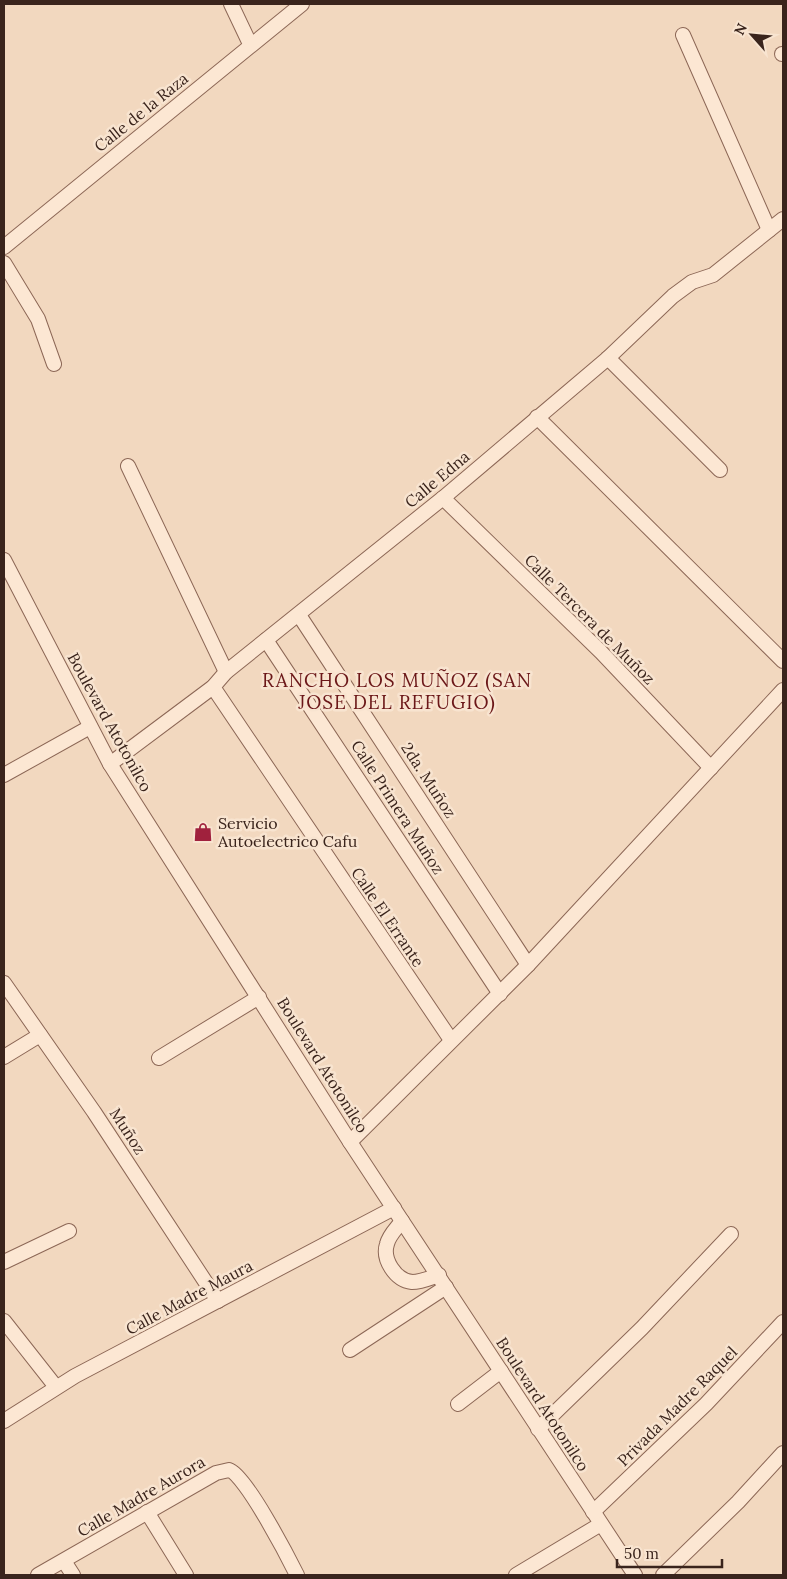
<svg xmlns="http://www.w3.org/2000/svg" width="787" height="1579" font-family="Lora,serif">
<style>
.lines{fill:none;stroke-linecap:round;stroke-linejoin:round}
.minor-casing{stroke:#8c6756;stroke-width:16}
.minor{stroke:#fce7d3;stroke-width:14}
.labels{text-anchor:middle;stroke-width:5;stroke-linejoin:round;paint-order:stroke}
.street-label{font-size:16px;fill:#3a241c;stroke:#f8e4d0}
.poi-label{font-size:16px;fill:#3a241c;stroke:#f8e4d0;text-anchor:start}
.quarter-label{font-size:19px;letter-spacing:1px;fill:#6b1718;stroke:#f8e4d0}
</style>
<rect width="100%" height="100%" fill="#f2d8bf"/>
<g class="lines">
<g class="minor-casing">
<g id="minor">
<polyline points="231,4 250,44"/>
<polyline points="683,35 769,230"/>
<polyline points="782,54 783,54"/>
<polyline points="4,247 302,4"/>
<polyline points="4,263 38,319 54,364"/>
<polyline points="608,358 720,470"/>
<polyline points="537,417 783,661"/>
<polyline points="128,466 226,672"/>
<polyline points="443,498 601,652 711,768"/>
<polyline points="4,560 110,764 350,1142 635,1575"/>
<polyline points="299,615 528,965"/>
<polyline points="266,640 500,994"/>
<polyline points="213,687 451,1040"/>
<polyline points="110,764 213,687 226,672 443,498 608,358 673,296 692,282 713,275 783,219"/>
<polyline points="4,775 90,727"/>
<polyline points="4,983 94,1112 218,1301"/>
<polyline points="4,1057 40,1035"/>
<polyline points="159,1058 259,997"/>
<polyline points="350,1142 528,965 783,690"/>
<path d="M402 1221C397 1228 389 1235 387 1244 382 1259 395 1280 412 1282 421 1282 430 1278 439 1275"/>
<polyline points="4,1262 69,1231"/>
<polyline points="4,1321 56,1387"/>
<polyline points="350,1350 446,1287"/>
<polyline points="458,1404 501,1371"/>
<polyline points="4,1421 75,1376 394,1208"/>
<polyline points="538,1429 642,1328 731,1234"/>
<polyline points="147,1512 186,1575"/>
<polyline points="593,1512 706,1404 783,1322"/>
<polyline points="64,1561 73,1575"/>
<path d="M38 1575 216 1473 229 1470C245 1474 288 1557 297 1575"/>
<polyline points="516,1575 601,1524"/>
<polyline points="663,1575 738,1502 783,1453"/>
</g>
</g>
<use href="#minor" class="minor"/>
</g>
<defs>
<g id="shop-bare" transform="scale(1.5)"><path d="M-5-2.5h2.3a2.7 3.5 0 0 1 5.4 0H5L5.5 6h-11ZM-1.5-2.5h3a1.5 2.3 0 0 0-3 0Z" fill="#a0213d" stroke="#f8e4d0" stroke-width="2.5" paint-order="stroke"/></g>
</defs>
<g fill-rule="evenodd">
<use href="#shop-bare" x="203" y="832"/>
</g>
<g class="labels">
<g class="street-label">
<text transform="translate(141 112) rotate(-39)" y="6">Calle de la Raza</text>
<text transform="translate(437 479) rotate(-40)" y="6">Calle Edna</text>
<text transform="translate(590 619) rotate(45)" y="6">Calle Tercera de Muñoz</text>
<text transform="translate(110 722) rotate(61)" y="6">Boulevard Atotonilco</text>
<text transform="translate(429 780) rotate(57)" y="6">2da. Muñoz</text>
<text transform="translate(398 807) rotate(57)" y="6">Calle Primera Muñoz</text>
<text transform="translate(388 917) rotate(56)" y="6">Calle El Errante</text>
<text transform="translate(323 1065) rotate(58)" y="6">Boulevard Atotonilco</text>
<text transform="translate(128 1131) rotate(57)" y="6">Muñoz</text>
<text transform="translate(189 1297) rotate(-28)" y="6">Calle Madre Maura</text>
<text transform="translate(543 1404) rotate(57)" y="6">Boulevard Atotonilco</text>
<text transform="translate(677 1406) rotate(-45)" y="6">Privada Madre Raquel</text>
<text transform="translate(141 1496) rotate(-30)" y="6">Calle Madre Aurora</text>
</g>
<g class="poi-label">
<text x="218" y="829">Servicio<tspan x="218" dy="18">Autoelectrico Cafu</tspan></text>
</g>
<g class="quarter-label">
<text x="397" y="687">RANCHO LOS MUÑOZ (SAN<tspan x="397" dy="22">JOSE DEL REFUGIO)</tspan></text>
</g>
</g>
<rect width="787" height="1579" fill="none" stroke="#3a241c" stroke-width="10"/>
<g transform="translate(752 35) rotate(297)" stroke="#f8e4d0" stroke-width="4" paint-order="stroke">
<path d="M0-4L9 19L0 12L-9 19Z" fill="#3a241c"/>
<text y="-8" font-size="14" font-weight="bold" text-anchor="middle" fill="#3a241c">N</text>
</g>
<path d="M617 1559v8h105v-8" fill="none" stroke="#3a241c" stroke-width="2.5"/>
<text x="624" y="1559" font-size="15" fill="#3a241c" stroke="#f8e4d0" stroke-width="4" paint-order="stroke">50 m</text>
</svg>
